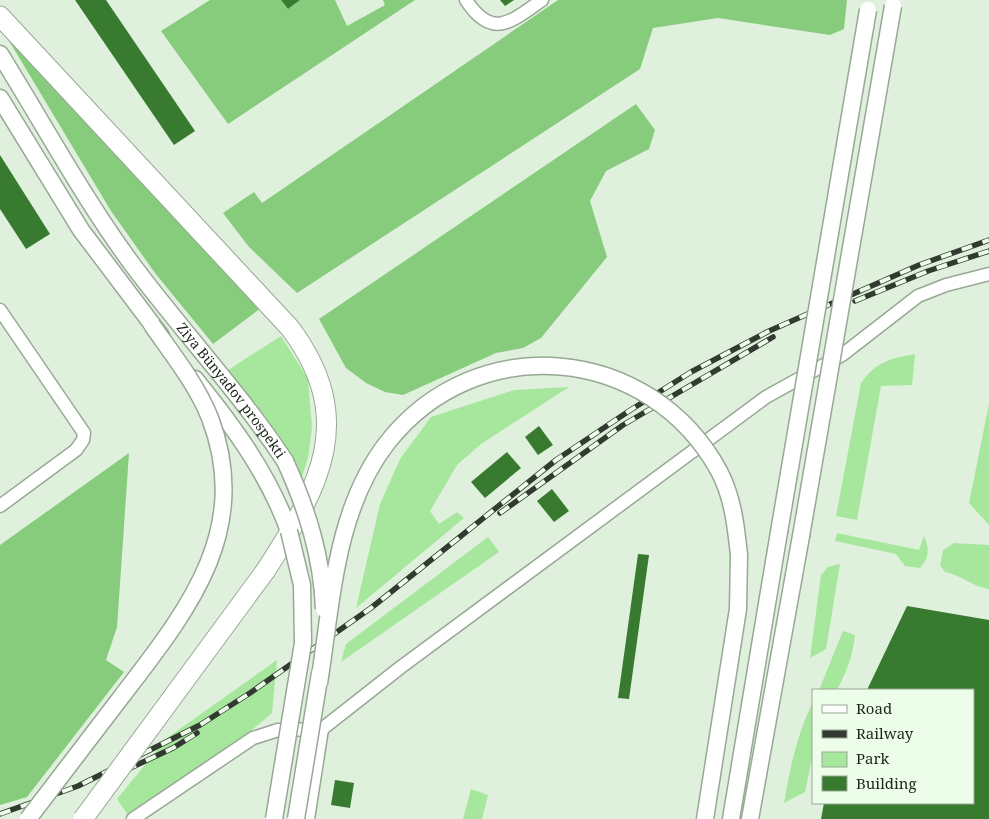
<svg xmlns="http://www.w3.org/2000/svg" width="989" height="819" font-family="'Noto Serif',serif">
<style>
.green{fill:#a7e79d}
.forest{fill:#87cb7d}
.building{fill:#387a2f}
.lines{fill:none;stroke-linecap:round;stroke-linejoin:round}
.minor-casing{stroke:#97a895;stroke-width:15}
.major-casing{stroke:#97a895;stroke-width:19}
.highway-casing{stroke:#97a895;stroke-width:21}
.minor{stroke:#fff;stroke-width:12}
.major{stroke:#fff;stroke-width:16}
.highway{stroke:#fff;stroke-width:19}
.rail-casing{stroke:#323a31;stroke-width:5.5}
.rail{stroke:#ecfee9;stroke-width:4;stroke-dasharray:11;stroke-linecap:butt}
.major-bridge-casing{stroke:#97a895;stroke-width:19;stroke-linecap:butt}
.highway-bridge-casing{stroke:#97a895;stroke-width:21;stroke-linecap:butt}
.major-bridge{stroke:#fff;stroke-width:16}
.highway-bridge{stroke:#fff;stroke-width:19}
.labels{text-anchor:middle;stroke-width:4.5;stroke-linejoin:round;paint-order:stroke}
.street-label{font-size:14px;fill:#1d241c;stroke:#ecfee9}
</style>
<rect width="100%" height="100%" fill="#dff1dc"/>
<g class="green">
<polygon points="281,336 308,379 312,427 308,458 302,477 280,437 228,370"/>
<path d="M915 354 912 385 881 386 857 520 836 516 861 383C877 361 889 359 915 354Z"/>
<polygon points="569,387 481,444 457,465 430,511 439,524 457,512 464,518 356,608 380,504 400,459 431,417 514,390"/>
<polygon points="989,404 989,525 969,503"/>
<path d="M837 533 919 550 924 536C930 549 929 558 920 568L905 566 896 554 835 541Z"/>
<polygon points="488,537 499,552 341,662 346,644"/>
<path d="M954 543 989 545V589C973 587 962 575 945 572L940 565 943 550Z"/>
<polygon points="840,564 826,649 810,658 821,575 828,567"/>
<path d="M843 631 855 635C853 655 846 673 837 690H819Z"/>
<polygon points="277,660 272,713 246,735 128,815 117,799 167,738"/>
<path d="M813 702V754L805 792 784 803C790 768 797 734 813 702Z"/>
<polygon points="471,789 488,795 482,819 463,819"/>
</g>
<g class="forest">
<polygon points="210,0 281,0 288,9 300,0 335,0 347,26 385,5 383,0 415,0 228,124 161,31"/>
<polygon points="558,0 847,0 844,29 830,35 718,18 653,28 640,69 297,293 249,247 223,213 254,192 262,203"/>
<polygon points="8,39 261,308 213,344 155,273 111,211"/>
<polygon points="636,104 655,130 649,149 606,171 590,201 607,257 541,338 523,348 496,353 403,395 385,392 366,383 346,368 319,319"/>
<polygon points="129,453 117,627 106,660 124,672 27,797 0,805 0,545"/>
</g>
<g class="building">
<polygon points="75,0 106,0 195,131 174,145"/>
<polygon points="281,0 300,0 288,9"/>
<polygon points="500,0 514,0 505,6"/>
<polygon points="0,155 50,234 26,249 0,209"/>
<polygon points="539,426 553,445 538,455 525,437"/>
<polygon points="507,452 521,468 485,498 471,482"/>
<polygon points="552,489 569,511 554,522 537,501"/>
<polygon points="638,554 649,555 629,699 618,698"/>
<polygon points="907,606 989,620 989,819 821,819 824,803 973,803 973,690 867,690"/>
<polygon points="335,780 354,783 350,808 331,805"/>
</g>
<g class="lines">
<g class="minor-casing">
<g id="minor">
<path d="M466 0C492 40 511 22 542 0"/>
<polyline points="0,310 84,433 83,440 76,450 0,506"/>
<polyline points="133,819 253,738 278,730 322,729 401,667 766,397 842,355 918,296 946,285 989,274"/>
<polyline points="308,819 322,729"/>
</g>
</g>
<g class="major-casing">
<g id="major">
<path id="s1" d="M0 54C43 123 81 194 129 260 179 328 238 390 285 461"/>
<polyline points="0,98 81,230 161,336"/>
<path d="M195 379C233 426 268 473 289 531"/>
<polyline points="705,819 738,609 739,555"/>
<polyline points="731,819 779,532"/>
<polyline points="750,819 801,536"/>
</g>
</g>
<g class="highway-casing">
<path id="highway" d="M0 16 290 328C358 419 320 486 266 570"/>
</g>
<use href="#minor" class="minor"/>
<use href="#major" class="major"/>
<use href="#highway" class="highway"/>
<g class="rail-casing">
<g id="rail">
<polyline points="855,301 928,271 989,251"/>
<polyline points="500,513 623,425 773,337"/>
<polyline points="126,770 173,748 197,733"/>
<polyline points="0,814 78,786 200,725 250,693 371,608 556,460 629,411 691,372 769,331 919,265 989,240"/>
</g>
</g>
<use href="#rail" class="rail"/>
<g class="major-bridge-casing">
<g id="major-bridge">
<path d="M285 461C307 509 322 556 324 609"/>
<polyline points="779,532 868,10"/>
<polyline points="801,536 893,6"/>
<path d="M319 683C332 602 335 510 387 443 477 328 650 345 719 471 733 497 736 527 739 555"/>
<path d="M28 819C59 778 91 737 122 696 187 611 253 531 210 418 197 385 173 355 152 325"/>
<polyline points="274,819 303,643 302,585 289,531"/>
<polyline points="296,819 320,673"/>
</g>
</g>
<g class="highway-bridge-casing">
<polyline id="highway-bridge" points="83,819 266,570"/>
</g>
<use href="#major-bridge" class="major-bridge"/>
<use href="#highway-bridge" class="highway-bridge"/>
</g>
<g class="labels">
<g class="street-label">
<text dy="5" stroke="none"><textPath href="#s1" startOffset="409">Ziya Bünyadov prospekti</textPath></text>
</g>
</g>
<rect x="812" y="689" width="162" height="115" fill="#ecfee9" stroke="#99a797"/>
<rect x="822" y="705" width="25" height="8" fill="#ffffff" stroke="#99a797"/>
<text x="856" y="714" font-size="15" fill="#1d241c">Road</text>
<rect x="822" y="730" width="25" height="8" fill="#323a31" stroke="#99a797"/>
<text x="856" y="739" font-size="15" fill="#1d241c">Railway</text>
<rect x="822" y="752" width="25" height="15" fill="#a7e79d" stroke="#99a797"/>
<text x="856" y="764" font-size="15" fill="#1d241c">Park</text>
<rect x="822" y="776" width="25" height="15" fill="#387a2f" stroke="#99a797"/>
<text x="856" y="789" font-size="15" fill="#1d241c">Building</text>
</svg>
